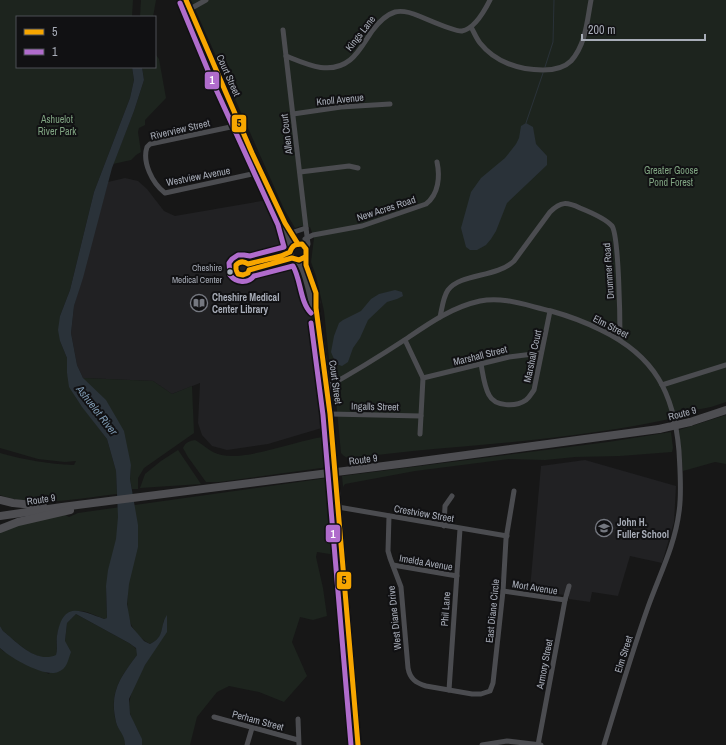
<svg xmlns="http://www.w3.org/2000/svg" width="726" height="745" font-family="'Archivo Narrow',sans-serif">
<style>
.built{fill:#212123}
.green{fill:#1d241e}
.water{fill:#2a3239}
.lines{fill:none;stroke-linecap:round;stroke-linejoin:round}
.stream{stroke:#2a3239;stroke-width:1}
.minor{stroke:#4b4c50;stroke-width:5}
.secondary{stroke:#4a4a4e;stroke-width:7}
.trunk{stroke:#4e4e52;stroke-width:8}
.secondary-bridge{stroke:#4a4a4e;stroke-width:7}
.trunk-bridge{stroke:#4e4e52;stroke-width:8}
.bus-1-casing{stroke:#111113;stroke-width:8}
.bus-2-casing{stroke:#111113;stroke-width:8}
.bus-1{stroke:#f7a600;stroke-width:5}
.bus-2{stroke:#b06ccc;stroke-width:5}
.bus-dot{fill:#a8adb8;stroke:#111113;stroke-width:1.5}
.labels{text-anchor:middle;stroke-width:4;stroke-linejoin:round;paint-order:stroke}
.bus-label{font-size:9px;fill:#a8adb8;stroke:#111113;text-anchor:end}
.street-label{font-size:10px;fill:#a8adb8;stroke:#111113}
.park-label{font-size:10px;fill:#7fa381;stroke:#111113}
.poi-label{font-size:10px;font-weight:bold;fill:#a8adb8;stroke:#111113;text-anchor:start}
.water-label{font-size:11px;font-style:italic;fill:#7f9bb3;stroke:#111113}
.line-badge{stroke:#111113;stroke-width:1.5}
.badge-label{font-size:11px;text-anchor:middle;font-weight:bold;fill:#fff}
.pale-badge-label{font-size:11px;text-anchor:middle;font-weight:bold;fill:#111}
</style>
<rect width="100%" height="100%" fill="#171717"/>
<g class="built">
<polygon points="125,178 138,181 147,189 164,211 175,216 267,200 285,243 287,257 292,264 296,267 308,305 320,362 326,419 325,427 268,444 227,450 212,446 202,435 198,423 200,383 172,394 153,381 83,378 77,365 71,333 74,306 108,182"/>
<polygon points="585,460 676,486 674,522 662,563 630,556 618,596 592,592 590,602 569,599 569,596 530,589 541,466"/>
</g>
<g class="green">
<path d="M0 0H133L132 17H17V67H132L134 80 130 98 94 192 70 290 60 316V341L67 358V373L76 398 107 439 116 471 117 494C81 498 35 508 0 495V453C25 460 48 464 74 465L76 461 65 462 38 459 0 448Z"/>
<polygon points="141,0 156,0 153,17 140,17"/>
<path d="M191 0H726V402L711 407 685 412 683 416C601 435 517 442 434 449 409 451 385 454 361 457L354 461 344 456 341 453 335 390 329 359 324 311 316 276 311 262 314 238 310 227 301 226 295 228 284 209Z"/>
<polygon points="155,54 159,59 166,98 145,120 145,125 139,128 138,132 141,152 136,155 131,160 113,164 134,111 144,80 142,67 155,67"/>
<polygon points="83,378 153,381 172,394 192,386 194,433 144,468 138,478 138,489 132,489 130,479 131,465"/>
<polygon points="726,415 726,464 715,462 683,471 679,430"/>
<polygon points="671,432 673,448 672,452 620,456 575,457 545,460 509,459 415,471 345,484 343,487 342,476 608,442"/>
<path d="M325 437 328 467 219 482H206L188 457 183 448C186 442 189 441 195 440 201 443 207 449 213 452 238 466 297 439 325 437Z"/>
<polygon points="178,450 201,484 140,488 145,474 161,461"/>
<path d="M327 478 336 555 317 552 316 557 323 588 327 616 313 620 300 617 292 642 307 676 284 702 259 692 229 686 217 692 197 717 190 745H142C142 733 133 725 130 713 124 691 154 651 166 632L164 620C162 632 162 638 150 644 127 631 126 612 128 589L106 586 107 618 104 619C97 616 87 611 80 611 65 610 59 624 57 637 56 643 58 649 56 656 36 664 17 642 3 631L0 626V532L12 526 64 514 69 517 78 513Z"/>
<path d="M76 614 129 643C134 647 138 648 137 655 120 678 109 692 116 722 118 731 126 734 125 745H0V648L3 651 49 674 65 641 67 623Z"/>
</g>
<g class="water">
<path d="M132 67H142L144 80 134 111 112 168 83 278 74 306 71 333 77 365 83 378 106 400 124 431 131 465 130 479 138 525V547L129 584 127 604 131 626 144 641 150 644C166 636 159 627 167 615V632L145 665 129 699 130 714 142 739V745H125C125 734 118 731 116 722 109 692 120 678 137 655L136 648 129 643 76 614 67 623 65 641 71 652C68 660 67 669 58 672 45 678 9 657 0 648V626L3 631C17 642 36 664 56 655 58 649 56 643 57 636 63 601 79 610 104 619L107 618 106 586 108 570 116 539 118 517 116 471 107 439 82 407 69 387 67 373V358L60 341 58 330 60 316 70 290 94 192 130 98 134 80Z"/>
<polygon points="526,123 533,127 536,144 547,156 547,165 507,203 496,231 491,239 486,245 477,250 470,250 466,247 461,228 471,192 481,178 505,158 516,144 519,138 521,126"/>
<polygon points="395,290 402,292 403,296 397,299 387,302 368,320 360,338 353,348 348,362 342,366 336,364 331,352 334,336 339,323 343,320 361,311 371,299 379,294"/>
</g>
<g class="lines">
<g class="stream">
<polyline points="545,67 553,42 554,0"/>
<polyline points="526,123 543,73"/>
</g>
<g class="minor">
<polyline points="190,9 206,0"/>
<path d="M471 27C474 32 476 38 480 43 495 62 519 70 543 70 552 70 564 68 571 61 586 44 587 21 591 0"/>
<polyline points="283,30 306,228 308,244 306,249"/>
<path d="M286 56C306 64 330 76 350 60 359 53 365 41 372 31 378 23 385 15 395 12 403 10 412 13 419 16 427 19 455 32 462 31 475 29 485 10 490 0"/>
<polyline points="293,114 341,107 390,104"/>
<path d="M240 125 150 144 147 147C142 162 152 183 165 193L261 172"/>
<polyline points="300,172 349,166 358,168"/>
<polyline points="291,233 306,228"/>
<path d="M305 239 313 235 362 226 426 204C439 194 440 176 437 162"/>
<path d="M440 317C442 309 443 297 448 290 461 273 496 278 514 261L550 212C561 201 567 202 580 208 590 212 605 218 612 226 619 236 620 322 620 339"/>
<polyline points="405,340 423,378 420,434"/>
<path d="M481 364C483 374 484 386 489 395 495 407 516 407 526 400 530 397 531 394 534 390L550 311"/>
<polyline points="423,378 509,357 541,353"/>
<polyline points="662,385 726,365"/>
<path d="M327 387C354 372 380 356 406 339 428 324 452 307 480 301 504 296 528 306 551 311 569 316 585 322 601 330 655 356 674 393 679 451 680 471 682 493 679 512 675 545 659 576 648 607 632 652 618 699 604 745"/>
<polyline points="330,414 421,416"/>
<polyline points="338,507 507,536"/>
<path d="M389 516 388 551 390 558 401 587 408 668C410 679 416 683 426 686L472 694H481L490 691 493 683 503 591 506 539 514 491"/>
<polyline points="444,526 445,506 452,496"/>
<polyline points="393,565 457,576"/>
<polyline points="503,591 565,600"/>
<polyline points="449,690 460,529"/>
<polyline points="214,717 298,740"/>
<polyline points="298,719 299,745"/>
<polyline points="247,745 252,728"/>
<polyline points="482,745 507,741 541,745"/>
<polyline points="538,745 565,600 569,586"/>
</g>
<g class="secondary">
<polyline points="186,0 252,153 285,223 298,244"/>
<polyline points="286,228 291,248"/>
<path d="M316 308 313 305C310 294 306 270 299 262 295 257 287 259 291 248L296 244H302L306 249C307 256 305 261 307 268 311 281 319 295 316 308L327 387 333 454"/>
<polyline points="337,494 358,745"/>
</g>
<g class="trunk">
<polyline points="690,422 726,410"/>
<polyline points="0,500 13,503 43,506"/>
<polyline points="0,516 62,507 407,463 659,429"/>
<polyline points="0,529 18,522 70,510"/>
</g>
<polyline class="secondary-bridge" points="333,454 337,494"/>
<polyline class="trunk-bridge" points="659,429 690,422"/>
<g class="bus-1-casing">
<g id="bus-1">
<polyline points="186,0 252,153 285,223 298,244"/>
<path d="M305 257 299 260 292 258 249 270 248 273 243 275 238 274 236 270V265C240 261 244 261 248 264L281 256 290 252C292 245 296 244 302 244L306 249V265L316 293V308L330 414 358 745"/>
</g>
</g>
<g class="bus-2-casing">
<g id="bus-2">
<path d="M180 3 214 85 278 225 284 247 250 256 244 255H238L232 259 229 263 230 275C236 283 248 284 254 276L293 266C301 280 300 302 311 313"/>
<polyline points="311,323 323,415 351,745"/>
</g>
</g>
<use href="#bus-1" class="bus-1"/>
<use href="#bus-2" class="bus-2"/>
</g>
<defs>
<g id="library-ring" transform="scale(0.9)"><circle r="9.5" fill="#111113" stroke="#757880" stroke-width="1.5"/><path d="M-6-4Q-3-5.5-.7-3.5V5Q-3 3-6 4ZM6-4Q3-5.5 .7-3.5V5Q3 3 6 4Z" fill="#757880"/></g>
<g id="school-ring" transform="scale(0.9)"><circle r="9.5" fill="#111113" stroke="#757880" stroke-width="1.5"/><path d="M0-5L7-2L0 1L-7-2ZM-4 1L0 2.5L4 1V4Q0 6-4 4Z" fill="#757880"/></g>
</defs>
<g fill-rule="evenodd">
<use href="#library-ring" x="199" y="303"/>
<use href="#school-ring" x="604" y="528"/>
</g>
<circle class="bus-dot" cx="230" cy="272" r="3.5"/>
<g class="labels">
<g class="bus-label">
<text x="222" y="271">Cheshire<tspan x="222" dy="12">Medical Center</tspan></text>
</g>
<g class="street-label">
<text transform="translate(360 33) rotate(-52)" y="4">Kings Lane</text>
<text transform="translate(229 75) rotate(66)" y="4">Court Street</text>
<text transform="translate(340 99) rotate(-6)" y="4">Knoll Avenue</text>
<text transform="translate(180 129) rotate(-13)" y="4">Riverview Street</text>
<text transform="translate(286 134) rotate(-97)" y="4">Allen Court</text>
<text transform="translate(198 176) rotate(-11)" y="4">Westview Avenue</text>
<text transform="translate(386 208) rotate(-18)" y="4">New Acres Road</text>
<text transform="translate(608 271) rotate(-94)" y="4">Drummer Road</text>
<text transform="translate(611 326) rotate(27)" y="4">Elm Street</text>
<text transform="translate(480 355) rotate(-14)" y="4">Marshall Street</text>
<text transform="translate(532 356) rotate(-78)" y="4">Marshall Court</text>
<text transform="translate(336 382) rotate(82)" y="4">Court Street</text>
<text transform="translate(375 406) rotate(1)" y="4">Ingalls Street</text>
<text transform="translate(682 413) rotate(-15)" y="4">Route 9</text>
<text transform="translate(363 459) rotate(-7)" y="4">Route 9</text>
<text transform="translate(41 499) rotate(-8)" y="4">Route 9</text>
<text transform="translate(424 513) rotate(10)" y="4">Crestview Street</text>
<text transform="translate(426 562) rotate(10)" y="4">Imelda Avenue</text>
<text transform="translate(535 587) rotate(9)" y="4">Mort Avenue</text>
<text transform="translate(445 609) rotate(-86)" y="4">Phil Lane</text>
<text transform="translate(492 611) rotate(-84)" y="4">East Diane Circle</text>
<text transform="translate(394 618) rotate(-96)" y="4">West Diane Drive</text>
<text transform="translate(623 654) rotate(-72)" y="4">Elm Street</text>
<text transform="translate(544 664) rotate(-79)" y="4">Armory Street</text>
<text transform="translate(258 720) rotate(15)" y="4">Perham Street</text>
</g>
<g class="park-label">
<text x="57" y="123">Ashuelot<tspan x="57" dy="12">River Park</tspan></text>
<text x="671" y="174">Greater Goose<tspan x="671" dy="12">Pond Forest</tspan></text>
</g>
<g class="poi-label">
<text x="212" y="301">Cheshire Medical<tspan x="212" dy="12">Center Library</tspan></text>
<text x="617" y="526">John H.<tspan x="617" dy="12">Fuller School</tspan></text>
</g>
<g class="water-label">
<text transform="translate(97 410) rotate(52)" y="4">Ashuelot River</text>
</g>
</g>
<g class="line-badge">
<rect x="204" y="71" width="16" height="19" rx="4" fill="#b06ccc"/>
<rect x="231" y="114" width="16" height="19" rx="4" fill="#f7a600"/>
<rect x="325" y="524" width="16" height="19" rx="4" fill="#b06ccc"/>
<rect x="336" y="571" width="16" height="19" rx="4" fill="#f7a600"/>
</g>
<g class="badge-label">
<text x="212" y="84">1</text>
<text x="333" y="538">1</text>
</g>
<g class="pale-badge-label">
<text x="239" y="127">5</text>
<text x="344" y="584">5</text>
</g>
<rect x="16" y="16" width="140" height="52" fill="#111113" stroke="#4d4f55"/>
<rect x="24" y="29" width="20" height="6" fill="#f7a600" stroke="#4d4f55"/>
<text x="52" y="36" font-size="12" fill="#a8adb8">5</text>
<rect x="24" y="49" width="20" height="6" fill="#b06ccc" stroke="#4d4f55"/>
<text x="52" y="56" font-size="12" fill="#a8adb8">1</text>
<path d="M582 34v6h123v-6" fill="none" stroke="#a8adb8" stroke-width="2"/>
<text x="588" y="34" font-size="12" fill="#a8adb8" stroke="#111113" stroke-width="3" paint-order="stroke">200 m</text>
</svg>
